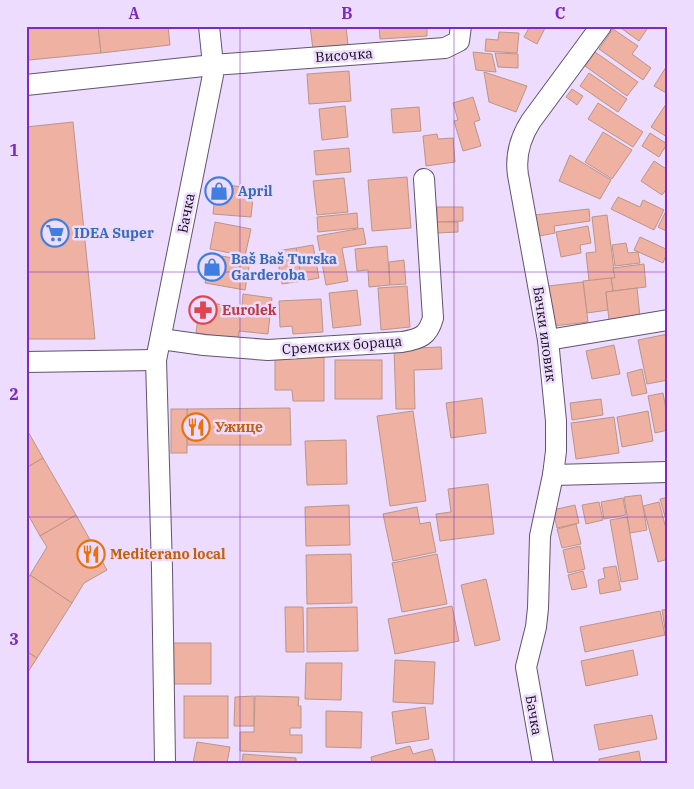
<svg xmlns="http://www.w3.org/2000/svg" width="694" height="789" font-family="'IBM Plex Serif',serif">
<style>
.building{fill:#efb1a1;stroke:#ba958b}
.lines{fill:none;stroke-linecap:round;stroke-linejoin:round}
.minor-casing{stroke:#62536f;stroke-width:22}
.minor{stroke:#fff;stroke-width:20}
.grid{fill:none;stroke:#7b2cbf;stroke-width:1;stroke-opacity:0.55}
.labels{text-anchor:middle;stroke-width:5;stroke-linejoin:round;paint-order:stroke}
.street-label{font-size:14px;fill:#100a14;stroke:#eddcfd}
.shop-label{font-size:14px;font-weight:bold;fill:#366cbe;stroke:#eddcfd;text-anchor:start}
.health-label{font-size:14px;font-weight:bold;fill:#be3a42;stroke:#eddcfd;text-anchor:start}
.food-label{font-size:14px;font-weight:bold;fill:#c56008;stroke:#eddcfd;text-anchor:start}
.neatline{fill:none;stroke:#7b2cbf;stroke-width:2}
.grid-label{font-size:16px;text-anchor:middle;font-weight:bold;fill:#7b2cbf}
</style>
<rect width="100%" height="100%" fill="#eddcfd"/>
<g class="building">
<polygon points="26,26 98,26 101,53 29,60"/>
<polygon points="98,26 168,26 170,45 101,53"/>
<polygon points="310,26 346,26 348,45 313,49"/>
<polygon points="379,26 427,26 427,36 380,39"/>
<polygon points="530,26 546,26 537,44 524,37"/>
<polygon points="618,26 649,26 639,41"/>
<polygon points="613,29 638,46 632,54 651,68 643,80 599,49"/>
<polygon points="499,32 519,33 517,53 485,51 486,39 498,40"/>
<polygon points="473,52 492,54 496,72 476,70"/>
<polygon points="595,52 638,82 627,96 585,66"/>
<polygon points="495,53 518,54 518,68 498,67"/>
<polygon points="668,64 668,94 654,86"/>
<polygon points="349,71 351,101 309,104 307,74"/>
<polygon points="484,72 527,86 516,112 489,102"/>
<polygon points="589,73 627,99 618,112 580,86"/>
<polygon points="572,89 583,96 577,105 566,97"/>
<polygon points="473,97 480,120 474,122 481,146 463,151 454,121 458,120 453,103"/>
<polygon points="668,101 668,136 667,137 651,127"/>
<polygon points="598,103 643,132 633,147 588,119"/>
<polygon points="345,106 348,137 322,140 319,109"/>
<polygon points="419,107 421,131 393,133 391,109"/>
<polygon points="73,122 95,339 26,339 26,127"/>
<polygon points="603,132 632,150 612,179 585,162"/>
<polygon points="650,133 667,144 659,157 642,146"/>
<polygon points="437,134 438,139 453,138 455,162 426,166 423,136"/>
<polygon points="349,148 351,172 316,175 314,151"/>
<polygon points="570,155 611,180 600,199 559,181"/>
<polygon points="654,161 668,170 668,187 662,195 641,181"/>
<polygon points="407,177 411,228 372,231 368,180"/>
<polygon points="344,178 348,212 317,215 313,181"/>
<polygon points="216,184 254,188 251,217 213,214"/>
<polygon points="618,197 640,207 643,200 664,210 654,230 611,209"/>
<polygon points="437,207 463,207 463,221 437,222"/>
<polygon points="589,209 590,221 554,226 555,233 539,236 534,215"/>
<polygon points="666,211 668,211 668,232 658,227"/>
<polygon points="357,213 358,228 318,232 317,217"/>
<polygon points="607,215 615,278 589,281 586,253 596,252 592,217"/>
<polygon points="215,222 251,229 245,256 210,249"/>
<polygon points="437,222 458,222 458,232 437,233"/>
<polygon points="588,226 591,243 580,245 581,253 561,257 556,232"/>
<polygon points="363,228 366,244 342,248 348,281 326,285 317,236"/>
<polygon points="640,237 668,250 663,263 634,250"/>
<polygon points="626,243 628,253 638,252 640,263 615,266 612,245"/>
<polygon points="313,245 319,278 302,281 296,248"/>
<polygon points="387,246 390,285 369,287 368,270 357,271 355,249"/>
<polygon points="296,248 302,281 282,284 276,251"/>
<polygon points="210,254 250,261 245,290 205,283"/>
<polygon points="404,260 406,284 390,285 389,262"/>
<polygon points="644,264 646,287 613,291 611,278 615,278 613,268"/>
<polygon points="611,278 613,291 606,292 608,310 587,313 583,281"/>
<polygon points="583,282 588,322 553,326 548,286"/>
<polygon points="407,286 410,327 381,330 378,288"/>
<polygon points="637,288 640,317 609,320 606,292"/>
<polygon points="357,290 361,325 333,328 329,293"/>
<polygon points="243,294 272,298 268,334 239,331 238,339 196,333 200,302 242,307"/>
<polygon points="321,299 323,332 293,334 292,326 280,327 279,301"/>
<polygon points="668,334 668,380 647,384 638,340"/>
<polygon points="614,345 620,374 592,379 586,351"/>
<polygon points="441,347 442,369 414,370 415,409 396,409 394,349"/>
<polygon points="275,356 324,356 324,401 293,401 292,390 275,390"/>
<rect x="335" y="360" width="47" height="39"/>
<polygon points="642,369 647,393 632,396 627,373"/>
<polygon points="663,393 668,420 668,430 655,433 648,396"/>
<polygon points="482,398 486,433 451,438 446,403"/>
<polygon points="601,399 603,415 572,420 570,403"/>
<polygon points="290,408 291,445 187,445 187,409"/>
<rect x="171" y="409" width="16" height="44"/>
<polygon points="413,411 426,501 390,506 377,416"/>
<polygon points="648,411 653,441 622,447 617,417"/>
<polygon points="614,417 619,453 576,459 571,423"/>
<polygon points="26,428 43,458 26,468"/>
<polygon points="346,440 347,484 307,485 305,441"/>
<polygon points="43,458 76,515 40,536 26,511 26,468"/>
<polygon points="488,484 494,534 440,541 436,514 451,512 448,489"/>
<polygon points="641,495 647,530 630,533 624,497"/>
<polygon points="668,497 668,527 660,499"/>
<polygon points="623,498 626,515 604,519 601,502"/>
<polygon points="599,502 603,520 586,524 582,505"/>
<polygon points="659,502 668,536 668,559 658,562 643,506"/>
<polygon points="349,505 350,545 306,546 305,507"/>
<polygon points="575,505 579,523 557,528 553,510"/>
<polygon points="417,507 420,524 430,522 436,552 393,561 383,514"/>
<polygon points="76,515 107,570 84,583 72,603 30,575 47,547 40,536"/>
<polygon points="627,517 638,579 621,582 610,520"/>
<polygon points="576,524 581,544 562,548 557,529"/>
<polygon points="580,546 585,569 568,573 563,550"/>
<polygon points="351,554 352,603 307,604 306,555"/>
<polygon points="437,554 447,604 402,612 392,563"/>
<polygon points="616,566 621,590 600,594 598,580 605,578 603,568"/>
<polygon points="583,571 587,587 572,590 568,575"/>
<polygon points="30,575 72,603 37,658 26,651 26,581"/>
<polygon points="486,579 500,640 475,646 461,585"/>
<polygon points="452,606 459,641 395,654 388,619"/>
<polygon points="285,607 303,607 304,652 286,652"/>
<polygon points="357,607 358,651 307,652 307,608"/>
<polygon points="668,609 668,635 666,635 662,610"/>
<polygon points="660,611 665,635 585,652 580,627"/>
<polygon points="173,643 211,643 211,684 174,684"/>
<polygon points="633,650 638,675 586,686 581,661"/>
<polygon points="26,651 37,658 26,675"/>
<polygon points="395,660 435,662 433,704 393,702"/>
<polygon points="306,663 342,663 341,700 305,699"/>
<rect x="184" y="696" width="44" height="42"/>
<polygon points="254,696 254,726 234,726 235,697"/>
<polygon points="255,696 299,697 298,706 301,706 301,728 290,728 290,735 302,735 302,753 240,751 240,732 254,732"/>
<polygon points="425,707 429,739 396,744 392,712"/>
<polygon points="326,711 362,712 361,748 326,747"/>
<polygon points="652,715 657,739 599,750 594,725"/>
<polygon points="197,742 230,747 227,763 193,763"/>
<polygon points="410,746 413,754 432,749 436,763 372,763 371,757"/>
<polygon points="639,751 641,763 599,763 599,759"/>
<polygon points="243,754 296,758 296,763 242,763"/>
</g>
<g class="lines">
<g class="minor-casing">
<g id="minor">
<polyline points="26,85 213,65 209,26"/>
<path d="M161 339 204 345 268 350 402 342C420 339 428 336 433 318L424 179"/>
<polyline points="548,340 668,320"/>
<polyline points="26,362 156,360"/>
<polyline points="553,475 668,472"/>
<polyline points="165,763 162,569 156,360 213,75 213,65 445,48 459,41 461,26"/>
<path d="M543 763 526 667 536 627 538 608 540 536 553 475 556 451V421L548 340 518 175C515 155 520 138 531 121L601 26"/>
</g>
</g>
<use href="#minor" class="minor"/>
</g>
<path class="grid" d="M240 26V763M454 26V763M26 272H668M26 517H668"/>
<defs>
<g id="shop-ring" transform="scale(1.4375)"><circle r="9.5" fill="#eddcfd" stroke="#3f7fe0" stroke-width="1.5"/><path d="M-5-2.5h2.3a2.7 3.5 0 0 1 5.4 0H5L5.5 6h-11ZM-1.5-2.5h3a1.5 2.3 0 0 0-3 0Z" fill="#3f7fe0"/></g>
<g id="supermarket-ring" transform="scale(1.4375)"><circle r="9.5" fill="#eddcfd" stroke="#3f7fe0" stroke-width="1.5"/><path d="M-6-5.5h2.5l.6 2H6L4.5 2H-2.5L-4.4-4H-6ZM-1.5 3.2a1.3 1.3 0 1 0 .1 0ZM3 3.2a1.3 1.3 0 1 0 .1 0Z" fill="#3f7fe0"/></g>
<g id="pharmacy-ring" transform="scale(1.4375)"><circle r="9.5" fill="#eddcfd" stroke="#e0444e" stroke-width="1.5"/><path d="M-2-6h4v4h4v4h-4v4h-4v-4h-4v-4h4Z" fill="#e0444e"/></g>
<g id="restaurant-ring" transform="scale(1.4375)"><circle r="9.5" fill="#eddcfd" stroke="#e8710a" stroke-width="1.5"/><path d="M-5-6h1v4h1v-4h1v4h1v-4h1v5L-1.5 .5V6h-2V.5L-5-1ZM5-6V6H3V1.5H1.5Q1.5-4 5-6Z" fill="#e8710a"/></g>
</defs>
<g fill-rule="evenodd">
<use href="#shop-ring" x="219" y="191"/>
<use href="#supermarket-ring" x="55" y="233"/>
<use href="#shop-ring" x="212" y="267"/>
<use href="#pharmacy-ring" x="203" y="310"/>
<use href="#restaurant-ring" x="196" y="427"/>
<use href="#restaurant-ring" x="91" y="554"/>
</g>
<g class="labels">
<g class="street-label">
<text transform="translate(344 55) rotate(-4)" y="5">Височка</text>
<text transform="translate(186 213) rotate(-79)" y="5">Бачка</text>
<text transform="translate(545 334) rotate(82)" y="5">Бачки иловик</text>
<text transform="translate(342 345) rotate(-4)" y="5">Сремских бораца</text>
<text transform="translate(534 715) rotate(80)" y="5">Бачка</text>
</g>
<g class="shop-label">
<text x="238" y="196">April</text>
<text x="74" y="238">IDEA Super</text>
<text x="231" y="264">Baš Baš Turska<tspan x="231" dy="16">Garderoba</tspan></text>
</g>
<g class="health-label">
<text x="222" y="315">Eurolek</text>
</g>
<g class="food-label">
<text x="215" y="432">Ужице</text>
<text x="110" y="559">Mediterano local</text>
</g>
</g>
<rect width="694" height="789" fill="none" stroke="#eddcfd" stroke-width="55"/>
<rect x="28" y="28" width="638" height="734" class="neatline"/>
<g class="grid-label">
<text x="134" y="19">A</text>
<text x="347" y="19">B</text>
<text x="560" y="19">C</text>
<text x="14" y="156">1</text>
<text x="14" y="400">2</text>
<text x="14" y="645">3</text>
</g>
</svg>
